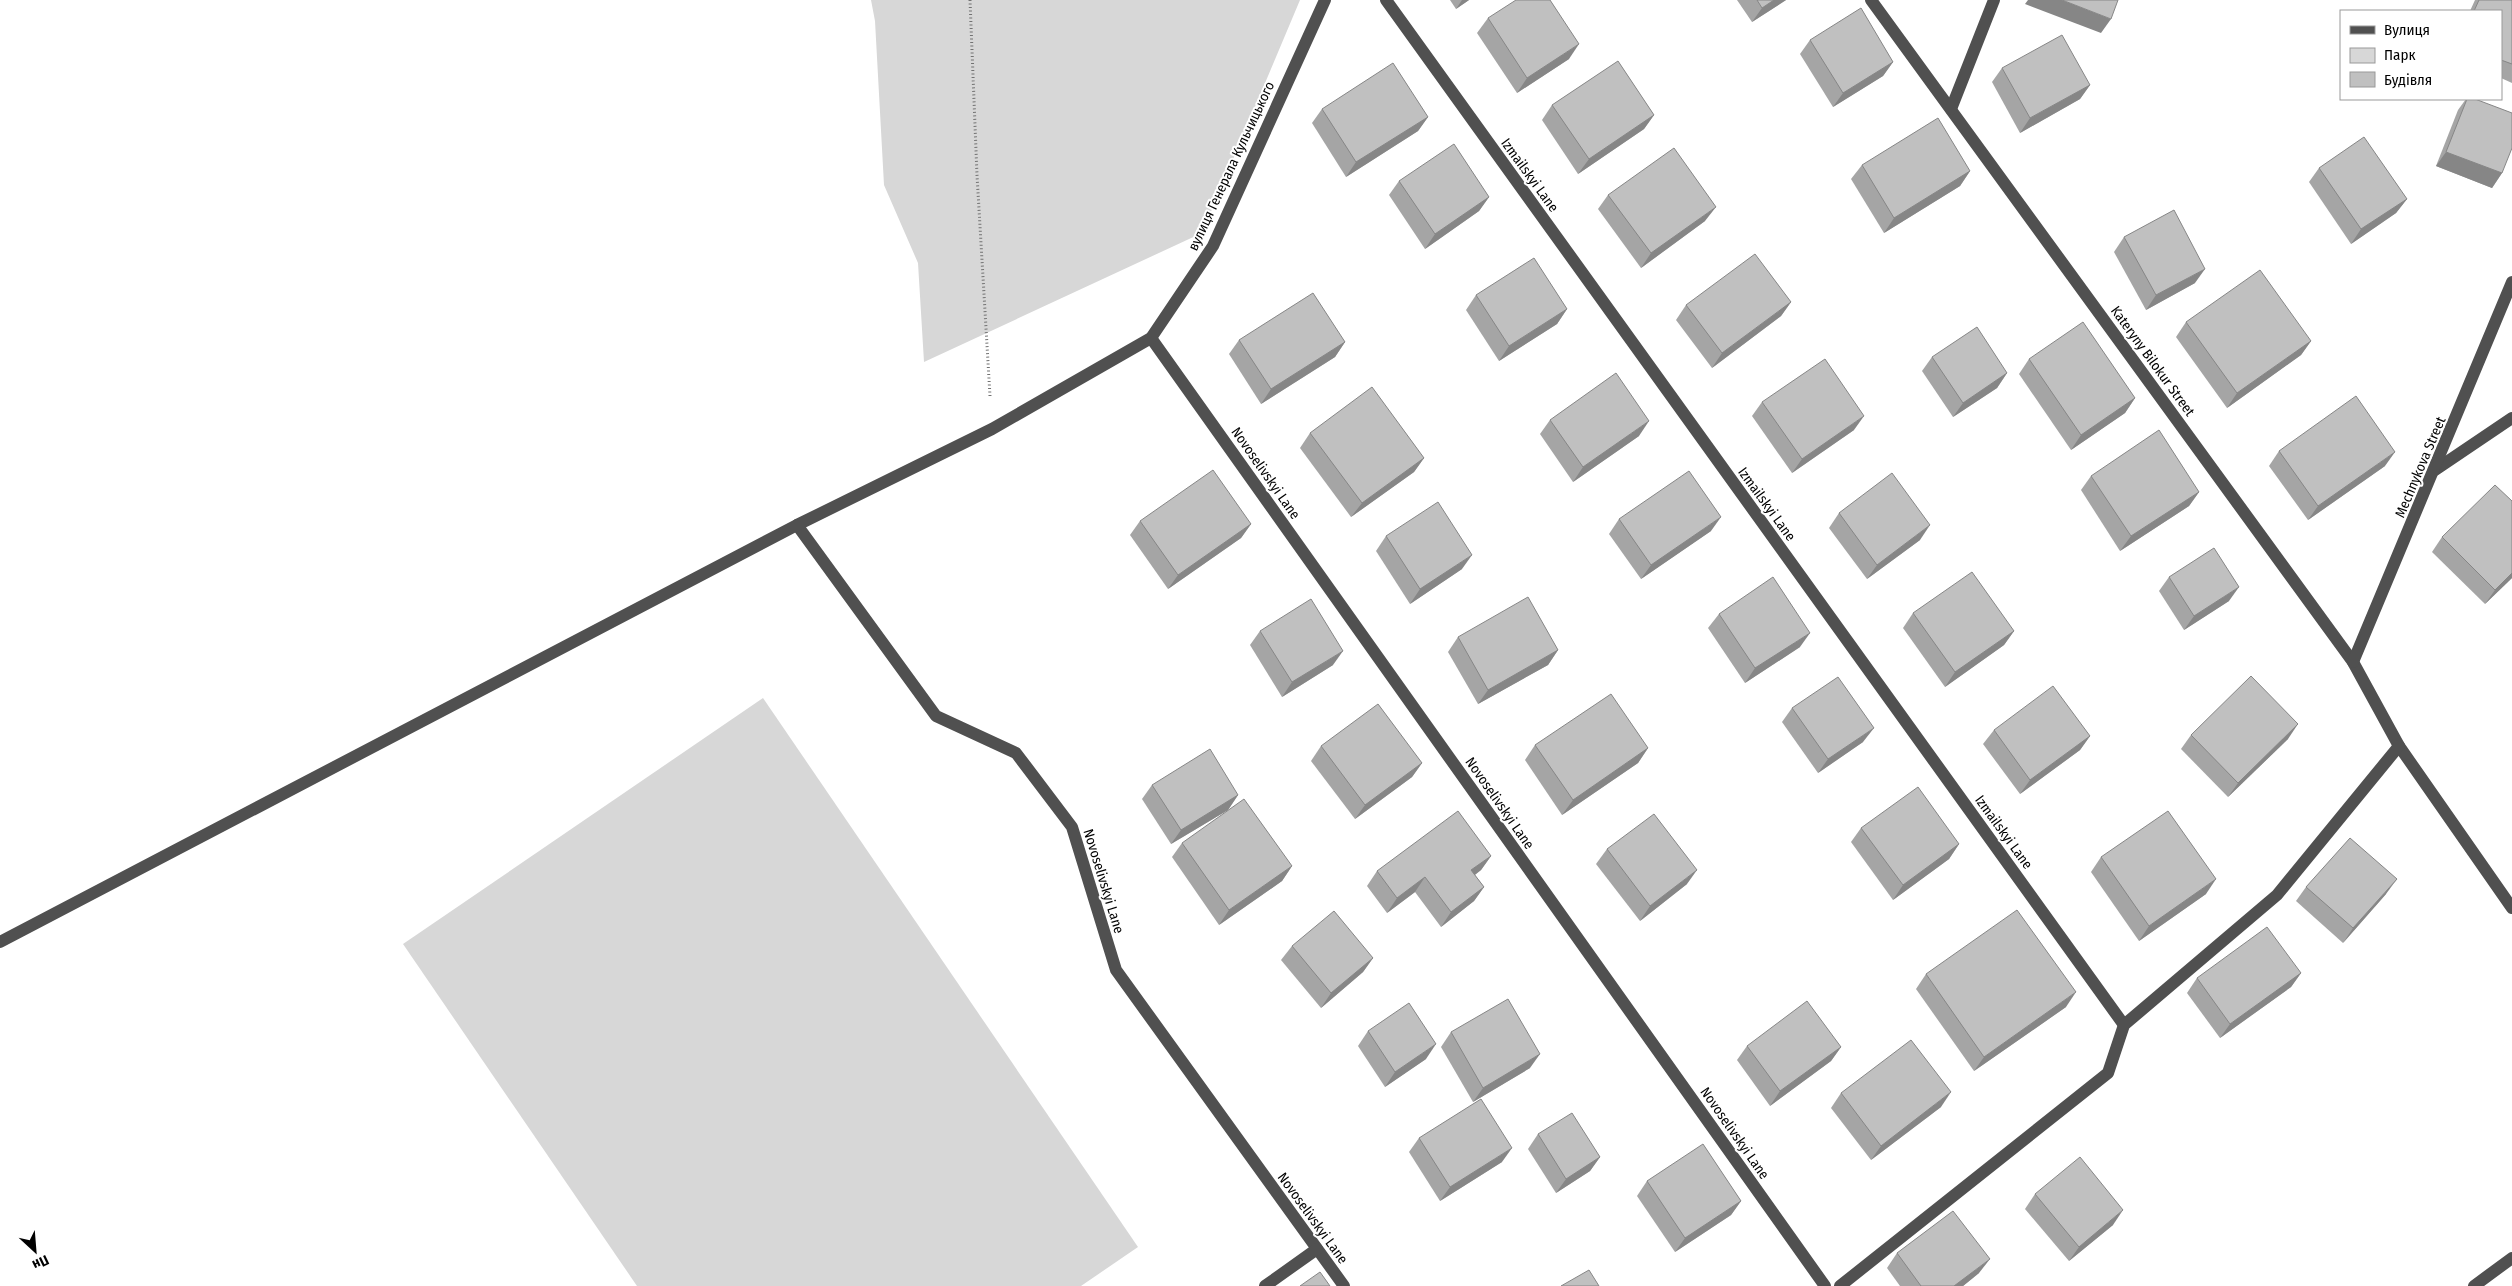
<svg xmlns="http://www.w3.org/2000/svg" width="2512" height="1286" font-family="'Fira Sans Condensed',sans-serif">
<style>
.green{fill:#d7d7d7}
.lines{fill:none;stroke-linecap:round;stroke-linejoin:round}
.path{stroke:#727272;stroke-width:3;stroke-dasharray:1 2.5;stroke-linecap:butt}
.minor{stroke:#505050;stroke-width:12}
.wall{fill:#a5a5a5}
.shaded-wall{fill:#868686}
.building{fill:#c0c0c0;stroke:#868686}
.labels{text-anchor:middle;stroke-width:4;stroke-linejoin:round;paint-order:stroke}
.street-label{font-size:14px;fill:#000;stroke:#fff}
</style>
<rect width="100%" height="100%" fill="#fff"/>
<g class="green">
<polygon points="871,0 1300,0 1202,233 924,362 918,263 884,185 875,21"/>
<polygon points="763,698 1138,1247 1081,1286 637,1286 403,944"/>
</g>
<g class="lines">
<polyline class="path" points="970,0 977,175 990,396"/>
<g class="minor">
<polyline points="1386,0 2124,1025"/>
<polyline points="1871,0 2353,662 2399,746 2512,908"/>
<polyline points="1951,109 1994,0"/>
<polyline points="1151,338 1825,1286"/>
<polyline points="2435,470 2512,418"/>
<polyline points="797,525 936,716 1016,753 1072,827 1116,970 1344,1286"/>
<polyline points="2353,662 2512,282"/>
<polyline points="0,942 797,525 992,429 1151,338 1213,246 1325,0"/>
<polyline points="1265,1286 1317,1249"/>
<polyline points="1840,1286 2108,1073 2124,1025 2277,895 2399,746"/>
<polyline points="2474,1286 2512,1258"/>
</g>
</g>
<g class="wall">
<polygon points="1450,0 1469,0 1456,9"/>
<polygon points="1737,0 1786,0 1752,22"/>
<polygon points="2475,0 2512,0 2512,83 2501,78 2501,11 2470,11"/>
<polygon points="1488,18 1569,59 1517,93 1477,33"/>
<polygon points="1810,40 1893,62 1883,76 1833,107 1800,54"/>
<polygon points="2002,68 2090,85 2080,99 2020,133 1992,82"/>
<polygon points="2466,99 2475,99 2502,173 2492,188 2436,166 2458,110"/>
<polygon points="1552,105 1654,115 1644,129 1578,174 1542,120"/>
<polygon points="1322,109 1428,117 1418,131 1346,177 1312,123"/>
<polygon points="1862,165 1970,171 1960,186 1884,233 1851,179"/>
<polygon points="2319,168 2407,199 2396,213 2351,244 2309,182"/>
<polygon points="1399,181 1489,197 1479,211 1425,249 1389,195"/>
<polygon points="1608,195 1705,221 1641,268 1598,209"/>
<polygon points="2124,237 2195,283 2146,310 2114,252"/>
<polygon points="1476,295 1567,309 1557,324 1499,361 1466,310"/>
<polygon points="1791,302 1781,316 1712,368 1676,320 1686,305"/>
<polygon points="2186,322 2311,341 2301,355 2227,408 2176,337"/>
<polygon points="1239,340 1345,342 1335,357 1261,404 1229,354"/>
<polygon points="1932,357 2007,373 1997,388 1953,417 1922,371"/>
<polygon points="2029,359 2135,398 2125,413 2071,450 2019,374"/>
<polygon points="1762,402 1854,430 1792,473 1752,416"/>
<polygon points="1550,420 1639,436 1573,482 1540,434"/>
<polygon points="1310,433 1424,458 1414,472 1351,517 1300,448"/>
<polygon points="2279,451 2385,466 2308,520 2269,466"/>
<polygon points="2091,476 2199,492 2189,506 2120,551 2081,490"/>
<polygon points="1839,513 1920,540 1867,579 1829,528"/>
<polygon points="1619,519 1711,531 1641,579 1609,534"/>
<polygon points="1140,521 1251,524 1241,538 1168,589 1130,535"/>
<polygon points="1386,536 1462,569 1410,604 1376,551"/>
<polygon points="2442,537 2512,578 2485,604 2432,552"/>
<polygon points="2169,577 2229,601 2184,630 2159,591"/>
<polygon points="1913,613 2014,631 2004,645 1945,687 1903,628"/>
<polygon points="1719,614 1800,647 1745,683 1708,628"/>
<polygon points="1260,631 1333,665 1282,697 1250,645"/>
<polygon points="1458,637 1558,650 1548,665 1478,704 1448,652"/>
<polygon points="1792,708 1863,742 1818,773 1782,722"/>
<polygon points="1994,730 2090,736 2080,750 2020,794 1983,744"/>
<polygon points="2191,735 2288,739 2228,797 2181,749"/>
<polygon points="1535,745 1648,748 1638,763 1562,815 1525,760"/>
<polygon points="1321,746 1422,763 1412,777 1355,819 1311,761"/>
<polygon points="1152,785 1238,795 1228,810 1171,844 1142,799"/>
<polygon points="1861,828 1959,844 1949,859 1893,900 1851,842"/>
<polygon points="1182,843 1292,866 1282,881 1219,925 1172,857"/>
<polygon points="1607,849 1687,884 1640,921 1596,864"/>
<polygon points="1491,856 1481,870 1475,875 1484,887 1474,901 1441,927 1415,892 1387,913 1367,886 1377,871"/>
<polygon points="2101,857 2206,894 2139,941 2091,872"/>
<polygon points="2306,887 2386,894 2343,943 2296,901"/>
<polygon points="1292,946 1373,958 1363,972 1321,1008 1281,960"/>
<polygon points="2301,973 2291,987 2220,1038 2187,993 2197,978"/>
<polygon points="1926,974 2066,1007 1974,1071 1916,989"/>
<polygon points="1368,1031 1426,1059 1385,1087 1358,1046"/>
<polygon points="1451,1032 1530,1068 1473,1102 1441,1047"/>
<polygon points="1747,1046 1841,1047 1831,1061 1770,1106 1737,1060"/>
<polygon points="1841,1093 1941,1107 1871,1160 1831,1108"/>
<polygon points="1538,1134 1600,1157 1590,1171 1556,1193 1528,1149"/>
<polygon points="1419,1138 1502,1162 1440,1201 1409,1152"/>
<polygon points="1647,1181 1741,1201 1731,1215 1675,1252 1637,1196"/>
<polygon points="2035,1194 2113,1225 2069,1261 2025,1209"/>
<polygon points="1897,1253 1979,1273 1963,1286 1900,1286 1887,1268"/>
</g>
<g class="shaded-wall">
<polygon points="1462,0 1469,0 1456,9"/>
<polygon points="1774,0 1786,0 1752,22 1762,8"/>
<polygon points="2028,0 2062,0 2111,19 2101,33 2025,4"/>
<polygon points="1579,44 1569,59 1517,93 1527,78"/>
<polygon points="1893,62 1883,76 1833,107 1843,93"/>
<polygon points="2090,85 2080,99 2020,133 2030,118"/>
<polygon points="1654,115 1644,129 1578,174 1589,159"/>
<polygon points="1428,117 1418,131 1346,177 1356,162"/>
<polygon points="2446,152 2502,173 2492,188 2436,166"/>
<polygon points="1970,171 1960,186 1884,233 1894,218"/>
<polygon points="1489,197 1479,211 1425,249 1435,234"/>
<polygon points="2407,199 2396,213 2351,244 2361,229"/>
<polygon points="1716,207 1705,221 1641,268 1651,253"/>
<polygon points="2205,269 2195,283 2146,310 2156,295"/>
<polygon points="1791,302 1781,316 1712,368 1722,353"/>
<polygon points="1567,309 1557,324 1499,361 1509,346"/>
<polygon points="2311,341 2301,355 2227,408 2237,393"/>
<polygon points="1345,342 1335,357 1261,404 1271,389"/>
<polygon points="2007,373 1997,388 1953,417 1963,403"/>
<polygon points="2135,398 2125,413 2071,450 2081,435"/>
<polygon points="1864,416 1854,430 1792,473 1802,459"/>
<polygon points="1649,421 1639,436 1573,482 1583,467"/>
<polygon points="2395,452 2385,466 2308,520 2318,506"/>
<polygon points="1424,458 1414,472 1351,517 1362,503"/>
<polygon points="2199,492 2189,506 2120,551 2131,536"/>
<polygon points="1721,517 1711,531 1641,579 1651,565"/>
<polygon points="1251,524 1241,538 1168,589 1178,575"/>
<polygon points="1930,525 1920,540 1867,579 1877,565"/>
<polygon points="1472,555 1462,569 1410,604 1420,589"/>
<polygon points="2512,573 2512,578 2485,604 2495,590"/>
<polygon points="2239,587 2229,601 2184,630 2194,616"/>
<polygon points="2014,631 2004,645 1945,687 1955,672"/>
<polygon points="1810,633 1800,647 1745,683 1755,668"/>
<polygon points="1558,650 1548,665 1478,704 1488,690"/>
<polygon points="1343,651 1333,665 1282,697 1292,682"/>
<polygon points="2298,724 2288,739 2228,797 2238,783"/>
<polygon points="1874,728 1863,742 1818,773 1828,759"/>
<polygon points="2090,736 2080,750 2020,794 2030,780"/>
<polygon points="1648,748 1638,763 1562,815 1573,800"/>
<polygon points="1422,763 1412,777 1355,819 1365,805"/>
<polygon points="1238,795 1228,810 1171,844 1181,830"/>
<polygon points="1959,844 1949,859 1893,900 1903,885"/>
<polygon points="1491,856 1481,870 1461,885 1471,870"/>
<polygon points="1292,866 1282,881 1219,925 1229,910"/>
<polygon points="1697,870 1687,884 1640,921 1650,906"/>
<polygon points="1425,877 1415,892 1387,913 1397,898"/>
<polygon points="2216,879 2206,894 2139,941 2149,926"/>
<polygon points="2397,879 2386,894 2343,943 2353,928"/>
<polygon points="1484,887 1474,901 1441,927 1451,912"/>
<polygon points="1373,958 1363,972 1321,1008 1331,993"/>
<polygon points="2301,973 2291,987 2220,1038 2230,1024"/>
<polygon points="2076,992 2066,1007 1974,1071 1984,1057"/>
<polygon points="1436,1044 1426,1059 1385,1087 1395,1072"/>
<polygon points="1841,1047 1831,1061 1770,1106 1780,1091"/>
<polygon points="1540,1054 1530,1068 1473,1102 1483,1088"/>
<polygon points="1951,1092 1941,1107 1871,1160 1881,1146"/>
<polygon points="1512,1148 1502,1162 1440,1201 1450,1187"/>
<polygon points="1600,1157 1590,1171 1556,1193 1566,1179"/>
<polygon points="1741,1201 1731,1215 1675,1252 1685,1238"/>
<polygon points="2123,1210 2113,1225 2069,1261 2079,1247"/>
<polygon points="1990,1259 1979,1273 1963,1286 1954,1286"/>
</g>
<g class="building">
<polygon points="1516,0 1550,0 1579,44 1527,78 1488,18"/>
<polygon points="1757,0 1774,0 1762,8"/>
<polygon points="2062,0 2118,0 2111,19"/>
<polygon points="2479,0 2512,0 2512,64 2501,60 2501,11 2474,11"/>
<polygon points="1861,8 1893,62 1843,93 1810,40"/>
<polygon points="2062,35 2090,85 2030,118 2002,68"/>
<polygon points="1618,61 1654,115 1589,159 1552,105"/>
<polygon points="1393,63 1428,117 1356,162 1322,109"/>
<polygon points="2467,99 2475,99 2512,113 2512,148 2502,173 2446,152"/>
<polygon points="1938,118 1970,171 1894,218 1862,165"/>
<polygon points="2364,137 2407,199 2361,229 2319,168"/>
<polygon points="1454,144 1489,197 1435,234 1399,181"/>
<polygon points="1674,148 1716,207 1651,253 1608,195"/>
<polygon points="2174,210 2205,269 2156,295 2124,237"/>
<polygon points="1755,254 1791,302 1722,353 1686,305"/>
<polygon points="1534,258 1567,309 1509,346 1476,295"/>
<polygon points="2260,270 2311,341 2237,393 2186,322"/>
<polygon points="1313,293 1345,342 1271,389 1239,340"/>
<polygon points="2083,322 2135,398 2081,435 2029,359"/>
<polygon points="1977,327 2007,373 1963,403 1932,357"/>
<polygon points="1825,359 1864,416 1802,459 1762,402"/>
<polygon points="1616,373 1649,421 1583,467 1550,420"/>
<polygon points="1372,387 1424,458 1362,503 1310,433"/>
<polygon points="2356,396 2395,452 2318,506 2279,451"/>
<polygon points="2159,430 2199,492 2131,536 2091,476"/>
<polygon points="1213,470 1251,524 1178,575 1140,521"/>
<polygon points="1689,471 1721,517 1651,565 1619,519"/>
<polygon points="1892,473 1930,525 1877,565 1839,513"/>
<polygon points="2495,485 2512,501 2512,573 2495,590 2442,537"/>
<polygon points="1438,502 1472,555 1420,589 1386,536"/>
<polygon points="2214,548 2239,587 2194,616 2169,577"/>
<polygon points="1972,572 2014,631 1955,672 1913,613"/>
<polygon points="1773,577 1810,633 1755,668 1719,614"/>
<polygon points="1528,597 1558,650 1488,690 1458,637"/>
<polygon points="1311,599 1343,651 1292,682 1260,631"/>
<polygon points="2251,676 2298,724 2238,783 2191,735"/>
<polygon points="1838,677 1874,728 1828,759 1792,708"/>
<polygon points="2053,686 2090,736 2030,780 1994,730"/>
<polygon points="1611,694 1648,748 1573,800 1535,745"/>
<polygon points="1378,704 1422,763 1365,805 1321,746"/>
<polygon points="1210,749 1238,795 1181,830 1152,785"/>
<polygon points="1918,787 1959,844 1903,885 1861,828"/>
<polygon points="1244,799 1292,866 1229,910 1182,843"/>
<polygon points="1458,811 1491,856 1471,870 1484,887 1451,912 1425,877 1397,898 1377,871"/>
<polygon points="2168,811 2216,879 2149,926 2101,857"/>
<polygon points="1654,814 1697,870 1650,906 1607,849"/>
<polygon points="2350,838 2397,879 2353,928 2306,887"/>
<polygon points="2017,910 2076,992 1984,1057 1926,974"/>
<polygon points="1334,911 1373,958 1331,993 1292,946"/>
<polygon points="2267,927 2301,973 2230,1024 2197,978"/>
<polygon points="1508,999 1540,1054 1483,1088 1451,1032"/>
<polygon points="1807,1001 1841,1047 1780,1091 1747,1046"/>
<polygon points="1409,1003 1436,1044 1395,1072 1368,1031"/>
<polygon points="1911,1040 1951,1092 1881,1146 1841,1093"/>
<polygon points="1481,1099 1512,1148 1450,1187 1419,1138"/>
<polygon points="1572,1113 1600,1157 1566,1179 1538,1134"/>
<polygon points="1703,1144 1741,1201 1685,1238 1647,1181"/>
<polygon points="2080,1157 2123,1210 2079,1247 2035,1194"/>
<polygon points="1953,1211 1990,1259 1954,1286 1921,1286 1897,1253"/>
<polygon points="1589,1270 1599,1286 1561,1286"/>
<polygon points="1320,1272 1330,1286 1300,1286"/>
</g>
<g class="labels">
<g class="street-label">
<text transform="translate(1231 166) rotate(-65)" y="5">вулиця Генерала Кульчицького</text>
<text transform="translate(1530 175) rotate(54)" y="5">Izmailskyi Lane</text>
<text transform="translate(2153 361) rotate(54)" y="5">Kateryny Bilokur Street</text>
<text transform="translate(2420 467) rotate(-67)" y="5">Mechnykova Street</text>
<text transform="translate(1266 473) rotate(55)" y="5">Novoselivskyi Lane</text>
<text transform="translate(1767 504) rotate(54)" y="5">Izmailskyi Lane</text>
<text transform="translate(1500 803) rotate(55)" y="5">Novoselivskyi Lane</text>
<text transform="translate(2004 832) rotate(54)" y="5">Izmailskyi Lane</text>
<text transform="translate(1104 881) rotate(73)" y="5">Novoselivskyi Lane</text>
<text transform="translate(1735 1133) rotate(55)" y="5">Novoselivskyi Lane</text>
<text transform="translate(1313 1218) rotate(54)" y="5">Novoselivskyi Lane</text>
</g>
</g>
<rect x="2340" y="10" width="162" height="90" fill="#ffffff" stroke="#999999"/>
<rect x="2350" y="26" width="25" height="8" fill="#505050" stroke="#999999"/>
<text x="2384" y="35" font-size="15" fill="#000000">Вулиця</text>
<rect x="2350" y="48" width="25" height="15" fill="#d7d7d7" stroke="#999999"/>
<text x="2384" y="60" font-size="15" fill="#000000">Парк</text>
<rect x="2350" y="72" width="25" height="15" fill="#c0c0c0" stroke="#999999"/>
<text x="2384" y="85" font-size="15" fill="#000000">Будівля</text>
<g transform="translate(35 1251) rotate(154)" stroke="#ffffff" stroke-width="4" paint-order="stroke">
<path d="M0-4L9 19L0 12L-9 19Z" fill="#000000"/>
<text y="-8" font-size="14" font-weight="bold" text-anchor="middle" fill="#000000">Пн</text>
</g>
</svg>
